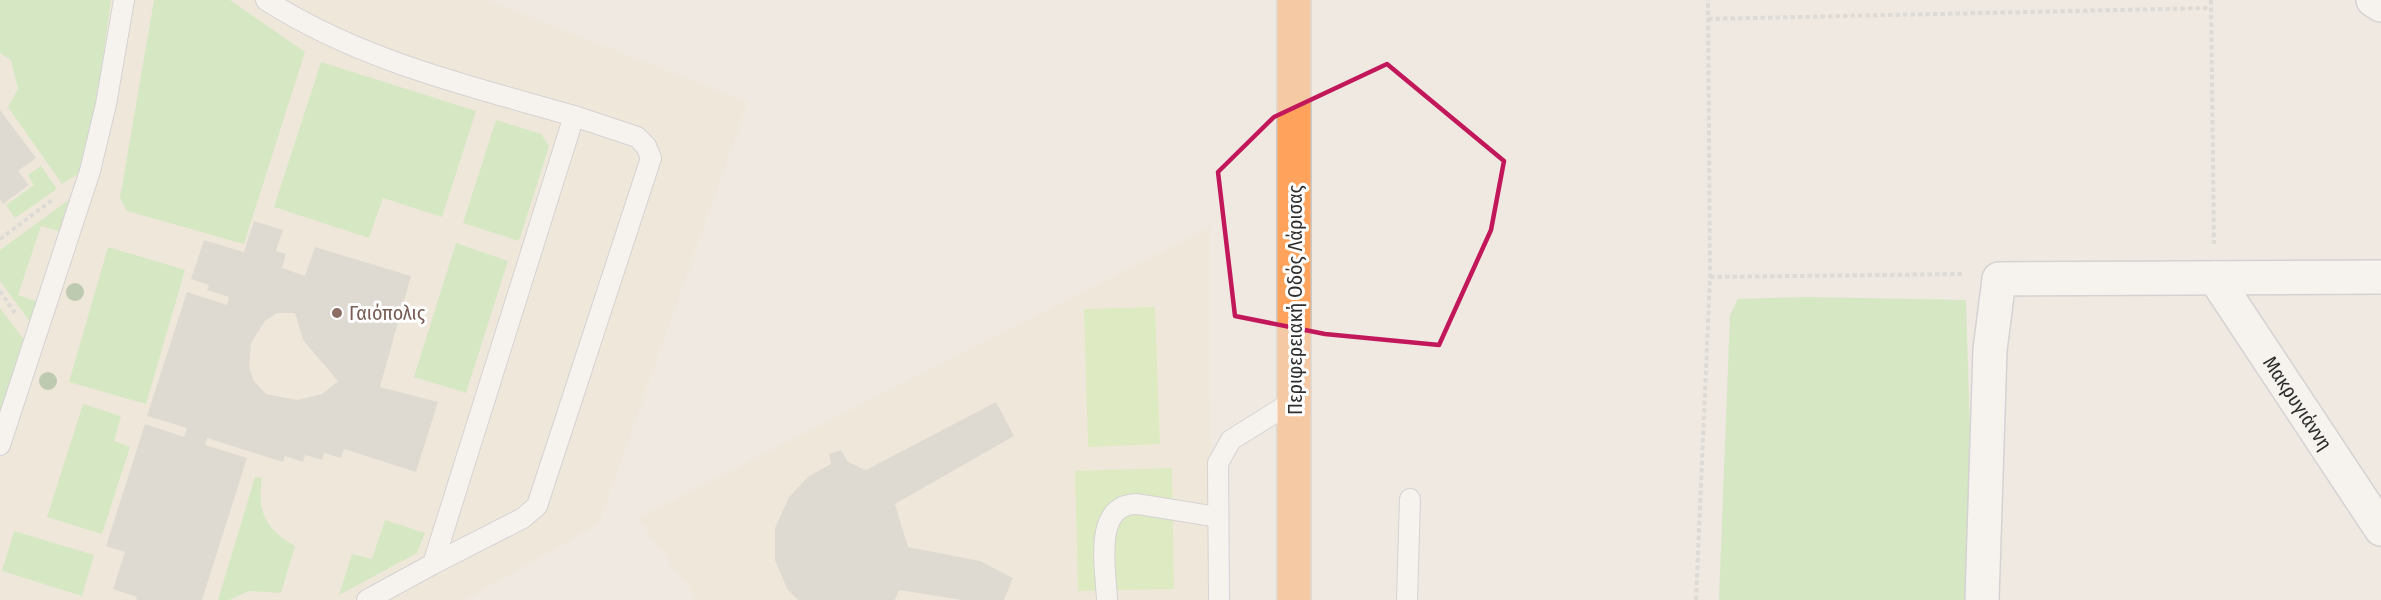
<svg xmlns="http://www.w3.org/2000/svg" width="2381" height="600" font-family="'Fira Sans Condensed',sans-serif">
<style>
.education{fill:#f0e6d1}
.green{fill:#b6e59e}
.pitch{fill:#c9ec9a}
.building{fill:#cbc7bf;fill-rule:evenodd}
.lines{fill:none;stroke-linecap:round;stroke-linejoin:round}
.lane-casing{stroke:#b4b7c1;stroke-width:22}
.street-casing{stroke:#b4b7c1;stroke-width:36}
.highway-casing{stroke:#c9c9c9;stroke-width:36}
.path{stroke:#c9c9c9;stroke-width:4;stroke-dasharray:4.5 3;stroke-linecap:butt}
.lane{stroke:#fff;stroke-width:20}
.street{stroke:#fff;stroke-width:33}
.highway{stroke:#ffa35c;stroke-width:33}
.tree{fill:#84a574}
.marked{fill:none;stroke:#c2185b;stroke-width:4.5;stroke-linejoin:round}
.education-dot{fill:#8d6e63;stroke:#fff;stroke-width:2}
.labels{text-anchor:middle;stroke-width:6;stroke-linejoin:round;paint-order:stroke}
.street-label{font-size:20px;fill:#2e2e2e;stroke:#fff}
.education-label{font-size:20px;fill:#785e54;stroke:#fff;text-anchor:start}
</style>
<rect width="100%" height="100%" fill="#efe9e1"/>
<g class="education">
<polygon points="0,0 487,0 748,102 599,524 465,600 0,600"/>
<polygon points="1210,227 1211,600 698,600 637,518"/>
</g>
<g class="green">
<polygon points="0,0 111,0 96,108 83,171 62,184 8,107 18,89 11,60 0,53"/>
<polygon points="154,0 230,0 305,52 244,244 127,211 120,198"/>
<polygon points="321,62 476,111 442,217 383,198 369,238 274,207"/>
<polygon points="496,120 541,134 549,146 519,241 463,223"/>
<polygon points="41,166 57,189 15,218 6,205 34,185 28,175"/>
<polygon points="73,197 62,232 41,226 18,295 41,303 33,326 0,281 0,250"/>
<polygon points="456,243 508,261 466,393 414,377"/>
<polygon points="108,247 185,270 146,404 69,382"/>
<polygon points="1807,297 1966,300 1975,600 1719,600 1730,315 1738,299"/>
<polygon points="0,308 28,345 8,409 0,413"/>
<polygon points="83,404 121,416 114,441 130,447 102,534 47,517"/>
<path d="M255 477 262 478C257 512 265 529 295 546L281 593 249 591 229 600H218Z"/>
<polygon points="385,520 425,533 417,553 339,595 352,554 372,559"/>
<polygon points="14,531 94,555 82,596 2,571"/>
</g>
<g class="pitch">
<polygon points="1155,307 1160,444 1088,447 1084,309"/>
<polygon points="1172,468 1174,589 1078,591 1075,471"/>
</g>
<g class="building">
<polygon points="0,110 36,158 18,171 29,185 3,204 0,200"/>
<path d="M254 221 283 230 276 251 286 254 282 268 305 276 315 247 411 276 380 387 438 402 416 472 344 449 341 458 324 453 322 460 305 455 303 462 285 456 283 462 207 438 205 445 247 458 202 600H136L137 597 113 589 125 552 106 546 145 424 184 437 187 428 147 416 187 292 227 305 229 297 207 290 209 285 191 279 204 240 244 252ZM277 313H295L303 340 338 381 322 394 297 400 266 394 254 381 249 367 251 343 265 321Z"/>
<polygon points="996,402 1014,436 895,504 908,547 980,561 1013,578 1004,600 962,600 899,590 895,600 798,600 787,589 775,560 775,528 789,497 809,476 831,464 829,454 841,450 848,462 866,470"/>
</g>
<g class="lines">
<g class="lane-casing">
<g id="lane">
<path d="M266 0C359 60 469 86 574 116L433 564 367 600"/>
<polyline points="0,445 90,171 106,104 124,0"/>
<polyline points="433,564 523,518 537,506 651,158 646,146 637,137 574,116"/>
<path d="M1107 600C1106 570 1092 504 1137 504L1218 517"/>
<polyline points="1219,600 1218,463 1231,440 1295,400"/>
<polyline points="1407,600 1410,499"/>
</g>
</g>
<g class="street-casing">
<g id="street">
<polyline points="2373,0 2381,5"/>
<path id="s1" d="M2215 278 2381 529"/>
<polyline points="1982,600 1990,350 1999,279 2381,277"/>
</g>
</g>
<g class="highway-casing">
<polyline id="highway" points="1294,0 1294,600"/>
</g>
<g class="path">
<polyline points="2211,0 2214,244"/>
<polyline points="1708,19 2209,8"/>
<polyline points="0,239 52,200"/>
<polyline points="1710,277 1965,274"/>
<polyline points="0,291 15,313"/>
<polyline points="1696,600 1710,277 1708,0"/>
</g>
<use href="#lane" class="lane"/>
<use href="#street" class="street"/>
<use href="#highway" class="highway"/>
</g>
<g class="tree">
<circle cx="75" cy="292" r="9"/>
<circle cx="48" cy="381" r="9"/>
</g>
<path d="M0 0H2381V600H0ZM1387 64 1504 161 1491 230 1439 345 1325 334 1235 316 1218 172 1274 117Z" fill="#efe9e1" fill-opacity=".55" fill-rule="evenodd"/>
<path class="marked" d="M1387 64 1504 161 1491 230 1439 345 1325 334 1235 316 1218 172 1274 117Z"/>
<circle class="education-dot" cx="337" cy="313" r="6"/>
<g class="labels">
<g class="street-label">
<text transform="translate(1295 300) rotate(-90)" y="7">Περιφερειακή Οδός Λάρισας</text>
<text dy="7" stroke="none"><textPath href="#s1" startOffset="150">Μακρυγιάννη</textPath></text>
</g>
<g class="education-label">
<text x="349" y="320">Γαιόπολις</text>
</g>
</g>
</svg>
